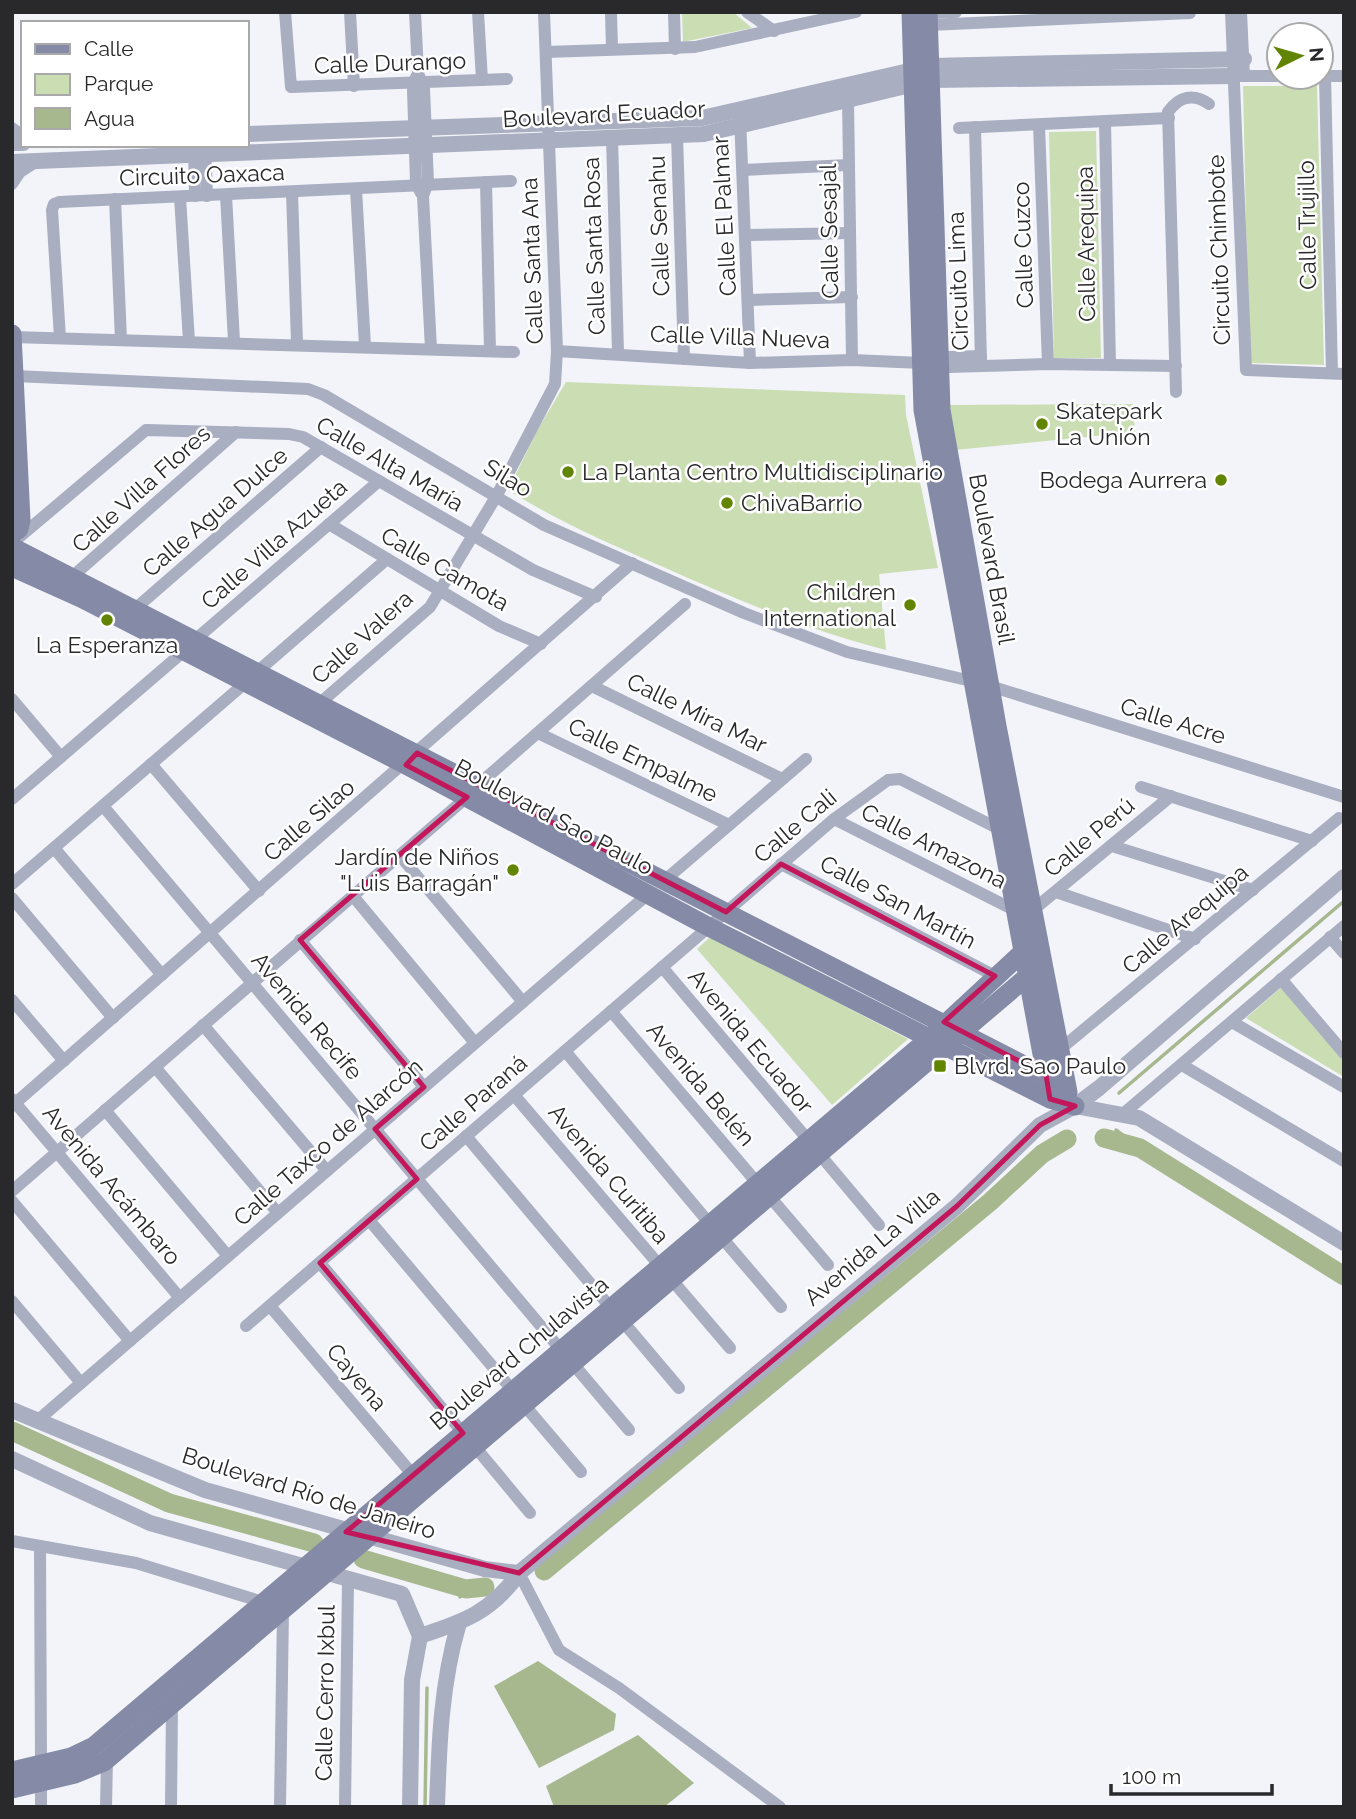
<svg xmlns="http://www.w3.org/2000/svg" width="1356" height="1819" font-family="Raleway,sans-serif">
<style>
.green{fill:#cbddb3}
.water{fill:#a7b88e}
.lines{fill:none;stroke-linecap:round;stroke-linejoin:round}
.stream{stroke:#a7b88e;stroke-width:3.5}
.river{stroke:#a7b88e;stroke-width:19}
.minor{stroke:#a9aec1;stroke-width:12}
.tertiary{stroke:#a9aec1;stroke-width:16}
.secondary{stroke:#858ba7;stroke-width:19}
.marked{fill:none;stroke:#c2185b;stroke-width:5;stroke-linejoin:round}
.poi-dot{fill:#618401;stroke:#fff;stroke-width:2.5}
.labels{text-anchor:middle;stroke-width:5;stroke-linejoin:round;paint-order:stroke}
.street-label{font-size:23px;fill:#29292b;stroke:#fff}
.poi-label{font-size:23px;fill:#29292b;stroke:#fff;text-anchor:start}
</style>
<rect width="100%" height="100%" fill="#f3f4fa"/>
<g class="green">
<polygon points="682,12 733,12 752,28 683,42"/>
<polygon points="1243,86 1317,86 1324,365 1249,363"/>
<polygon points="1096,131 1101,358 1054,358 1049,132"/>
<path d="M566 382 905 395 906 415 938 568 879 574 886 650C808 630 735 599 661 566 608 543 557 521 508 490L538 429Z"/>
<polygon points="1133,404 1135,432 955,450 948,405"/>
<polygon points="710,937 908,1039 832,1105 697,949"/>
<polygon points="1282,987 1344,1062 1344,1077 1246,1018"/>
</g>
<g class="water">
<polygon points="538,1661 616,1714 614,1730 539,1768 494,1686"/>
<polygon points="638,1735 694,1783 664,1807 554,1807 546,1786"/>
</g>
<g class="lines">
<g class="stream">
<polyline points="1119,1093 1344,901"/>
<polyline points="1116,1130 1140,1148"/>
<polyline points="460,1597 466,1589"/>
<polyline points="425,1807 427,1688"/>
</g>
<g class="river">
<polyline points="1104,1138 1140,1148 1344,1276"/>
<polyline points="12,1431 169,1503 314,1543"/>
<polyline points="363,1559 466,1589 485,1587"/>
<polyline points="544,1571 990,1202 1042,1154 1067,1139"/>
</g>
<g class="minor">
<polyline points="285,12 291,87 507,79"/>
<polyline points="350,12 354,86"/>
<polyline points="415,12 418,73 424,89 428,182 423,196 431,349"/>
<polyline points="478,12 482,80"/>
<polyline points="611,12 612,49"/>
<polyline points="674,12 675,49"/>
<polyline points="747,12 774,31"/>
<polyline points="1231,12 1246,370 1344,374"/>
<polyline points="1241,12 1244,76"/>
<polyline points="928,13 956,12"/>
<polyline points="929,25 1190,13"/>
<polyline points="546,52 695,47 856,12"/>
<polyline points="1238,76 1279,76"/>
<polyline points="1321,76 1344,76"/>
<polyline points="1325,76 1332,373"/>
<polyline points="416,77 413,90 416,183 421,193"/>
<polyline points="848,100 852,360"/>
<polyline points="740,117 750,363"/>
<polyline points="1105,122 1110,365"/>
<polyline points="1039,125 1048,364"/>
<polyline points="975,127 981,361"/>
<polyline points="12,128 23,136"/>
<polyline points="959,128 1169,118"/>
<polyline points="677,135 684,359"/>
<polyline points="612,137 618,353"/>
<polyline points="194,145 195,196"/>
<polyline points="205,145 207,196"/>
<polyline points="743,170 849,165"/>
<polyline points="486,182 490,351"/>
<polyline points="12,184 20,172 37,161"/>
<polyline points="356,189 365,346"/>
<polyline points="292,192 297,343"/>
<polyline points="226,195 234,341"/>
<polyline points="180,197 189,341"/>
<polyline points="115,199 121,340"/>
<polyline points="747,235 850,233"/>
<polyline points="749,300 852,297"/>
<polyline points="12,337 514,352"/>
<polyline points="60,338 52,210 54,204 59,202 511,181"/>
<polyline points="557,351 750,363 852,360 922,363 949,357 981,356"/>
<polyline points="938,362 948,367 1048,364 1176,366"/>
<polyline points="14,376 308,389 324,395 544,525 744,613 847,652 971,681"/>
<path d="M1176 392 1168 112C1179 96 1194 93 1209 104"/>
<polyline points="329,524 499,626 541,644"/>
<polyline points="16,540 146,430 289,434 303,437 533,570 596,597"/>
<polyline points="73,576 236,432"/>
<polyline points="136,608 321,447"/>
<polyline points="196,639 379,481"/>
<polyline points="258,671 387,559"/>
<polyline points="592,686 782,779"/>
<polyline points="990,686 1344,797"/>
<polyline points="12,699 61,757"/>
<polyline points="320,703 430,607 497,495 555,384 557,351 544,12"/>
<polyline points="538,733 729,825"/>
<polyline points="151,764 259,891"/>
<polyline points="479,784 685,604"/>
<polyline points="1141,787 1312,841"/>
<polyline points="12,799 183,652"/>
<polyline points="103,806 561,1350"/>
<polyline points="834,819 1016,911"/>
<polyline points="1112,846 1253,890"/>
<polyline points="54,848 162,975"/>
<polyline points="401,857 523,1002"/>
<polyline points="781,864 995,976"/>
<polyline points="665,880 806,759"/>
<polyline points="12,884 244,684"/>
<polyline points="1056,892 1195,939"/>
<polyline points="353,896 475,1043"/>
<polyline points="12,898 113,1018"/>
<polyline points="1033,910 1171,796"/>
<polyline points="1330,937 1344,953"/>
<polyline points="300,940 424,1087"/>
<polyline points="662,967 809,1141"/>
<polyline points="1281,979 1344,1053"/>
<polyline points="12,1000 64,1061"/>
<polyline points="611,1011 758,1184"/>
<polyline points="1232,1022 1344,1087"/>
<polyline points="203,1025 327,1171"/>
<polyline points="565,1051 710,1224"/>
<polyline points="1058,1051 1339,818"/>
<polyline points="1182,1065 1344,1161"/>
<polyline points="155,1067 278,1213"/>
<polyline points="514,1095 730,1348"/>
<polyline points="12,1099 180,1298"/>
<polyline points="12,1106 632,563"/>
<polyline points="105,1110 228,1256"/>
<polyline points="1124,1113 1344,926"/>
<polyline points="466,1136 611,1308"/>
<polyline points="821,1156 879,1225"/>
<polyline points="12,1191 467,797"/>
<polyline points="771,1198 828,1265"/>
<polyline points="12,1201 130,1341"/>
<polyline points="369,1220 513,1391"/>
<polyline points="723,1239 781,1307"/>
<polyline points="320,1263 463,1433"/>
<polyline points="12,1301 81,1383"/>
<polyline points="270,1306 413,1475"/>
<polyline points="624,1323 679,1388"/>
<polyline points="246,1326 834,819 888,780 900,779 999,829"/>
<polyline points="574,1365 629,1430"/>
<polyline points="525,1406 581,1472"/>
<polyline points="37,1421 647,895"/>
<polyline points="476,1448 530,1513"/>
<polyline points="12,1541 136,1563 263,1602"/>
<polyline points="40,1546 41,1764"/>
<polyline points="519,1573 559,1650 619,1688 780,1807"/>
<polyline points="41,1807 41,1782"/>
<polyline points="106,1807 107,1760"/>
<polyline points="171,1807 172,1705"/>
<polyline points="280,1807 283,1611"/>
<polyline points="345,1807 348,1580"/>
</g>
<g class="tertiary">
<polyline points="247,134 702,118 931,66 1244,59"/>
<polyline points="12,143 23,143"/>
<polyline points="12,162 704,134 931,80 1234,76"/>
<polyline points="1075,1106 1139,1118 1344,1243"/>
<polyline points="12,1410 205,1490 485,1569 519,1573"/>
<polyline points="12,1459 150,1523 402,1594 420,1636 412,1680 410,1807"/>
<path d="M420 1636C463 1622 492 1612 519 1573L957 1206 1040 1125 1075 1106 1099 1088 1344 877"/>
<path d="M437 1807C439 1745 441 1683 459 1623"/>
</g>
<g class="secondary">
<polyline points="911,12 923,410 1047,1081"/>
<polyline points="928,12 941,410 997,726 1068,1092"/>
<polyline points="12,334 21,520 19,529 12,534"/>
<polyline points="14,548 1065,1086"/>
<polyline points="12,567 81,598 406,765 709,927 1050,1099 1075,1106"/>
<polyline points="12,1771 71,1757 94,1746 931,1037 1038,938"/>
<polyline points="12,1789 75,1774 104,1762 1042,964"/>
</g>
</g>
<path class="marked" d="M417 753 726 912 781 864 995 976 944 1022 1046 1075 1050 1099 1075 1106 1040 1125 957 1206 519 1573 346 1532 463 1433 320 1263 417 1179 375 1129 424 1087 300 940 467 797 406 765Z"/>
<g class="poi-dot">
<circle cx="1042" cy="424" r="7"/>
<circle cx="568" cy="472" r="7"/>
<circle cx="1221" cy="480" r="7"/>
<circle cx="727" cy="503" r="7"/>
<circle cx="910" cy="605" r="7"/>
<circle cx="107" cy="620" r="7"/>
<circle cx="513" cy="870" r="7"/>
<rect x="933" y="1059" width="14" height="14" rx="3.5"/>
</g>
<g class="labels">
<g class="street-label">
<text transform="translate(390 63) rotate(-2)" y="8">Calle Durango</text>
<text transform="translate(604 114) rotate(-3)" y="8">Boulevard Ecuador</text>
<text transform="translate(202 175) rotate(-2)" y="8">Circuito Oaxaca</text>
<text transform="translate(724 216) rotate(-93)" y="8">Calle El Palmar</text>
<text transform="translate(1307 225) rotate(-91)" y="8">Calle Trujillo</text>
<text transform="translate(659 226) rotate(-92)" y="8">Calle Senahu</text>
<text transform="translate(829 231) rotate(-91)" y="8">Calle Sesajal</text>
<text transform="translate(1086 244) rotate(-91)" y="8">Calle Arequipa</text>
<text transform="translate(1023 245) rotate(-92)" y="8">Calle Cuzco</text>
<text transform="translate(594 246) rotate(-92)" y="8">Calle Santa Rosa</text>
<text transform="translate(1219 250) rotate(-92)" y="8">Circuito Chimbote</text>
<text transform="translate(532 261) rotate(-92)" y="8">Calle Santa Ana</text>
<text transform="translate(958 281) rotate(-92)" y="8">Circuito Lima</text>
<text transform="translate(740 337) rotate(2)" y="8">Calle Villa Nueva</text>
<text transform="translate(390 464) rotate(30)" y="8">Calle Alta María</text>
<text transform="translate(508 478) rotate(31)" y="8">Silao</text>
<text transform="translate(141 489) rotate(-42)" y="8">Calle Villa Flores</text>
<text transform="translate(215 512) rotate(-41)" y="8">Calle Agua Dulce</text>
<text transform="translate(274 544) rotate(-41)" y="8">Calle Villa Azueta</text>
<text transform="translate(992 559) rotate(80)" y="8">Boulevard Brasil</text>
<text transform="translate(445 569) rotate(30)" y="8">Calle Camota</text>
<text transform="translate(362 637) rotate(-42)" y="8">Calle Valera</text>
<text transform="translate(697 713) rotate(26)" y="8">Calle Mira Mar</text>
<text transform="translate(1173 721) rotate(17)" y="8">Calle Acre</text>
<text transform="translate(643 760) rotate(26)" y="8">Calle Empalme</text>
<text transform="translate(554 817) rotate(28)" y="8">Boulevard Sao Paulo</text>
<text transform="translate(309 820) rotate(-41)" y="8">Calle Silao</text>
<text transform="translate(795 826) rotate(-40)" y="8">Calle Cali</text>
<text transform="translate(1089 837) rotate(-40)" y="8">Calle Perú</text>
<text transform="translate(934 846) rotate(27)" y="8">Calle Amazona</text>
<text transform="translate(898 902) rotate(28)" y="8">Calle San Martín</text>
<text transform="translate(1185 919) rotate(-40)" y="8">Calle Arequipa</text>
<text transform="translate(307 1016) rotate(50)" y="8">Avenida Recife</text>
<text transform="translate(751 1041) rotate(50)" y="8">Avenida Ecuador</text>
<text transform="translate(701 1084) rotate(50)" y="8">Avenida Belén</text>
<text transform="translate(473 1103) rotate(-41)" y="8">Calle Paraná</text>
<text transform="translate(328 1142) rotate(-41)" y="8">Calle Taxco de Alarcón</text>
<text transform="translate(609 1174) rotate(50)" y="8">Avenida Curitiba</text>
<text transform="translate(112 1185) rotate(50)" y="8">Avenida Acámbaro</text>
<text transform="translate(872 1247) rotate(-40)" y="8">Avenida La Villa</text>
<text transform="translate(519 1353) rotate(-40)" y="8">Boulevard Chulavista</text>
<text transform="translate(357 1377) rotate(50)" y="8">Cayena</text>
<text transform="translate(309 1493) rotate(17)" y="8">Boulevard Río de Janeiro</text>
<text transform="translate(325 1693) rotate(-89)" y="8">Calle Cerro Ixbul</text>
</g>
<g class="poi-label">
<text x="1056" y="419">Skatepark<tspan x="1056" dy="26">La Unión</tspan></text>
<text x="582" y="480">La Planta Centro Multidisciplinario</text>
<text x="1207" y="488" text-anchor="end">Bodega Aurrera</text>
<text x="741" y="511">ChivaBarrio</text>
<text x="896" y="600" text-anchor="end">Children<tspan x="896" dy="26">International</tspan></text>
<text x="107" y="653" text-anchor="middle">La Esperanza</text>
<text x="499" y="865" text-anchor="end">Jardín de Niños<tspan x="499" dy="26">"Luis Barragán"</tspan></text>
<text x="954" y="1074">Blvrd. Sao Paulo</text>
</g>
</g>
<rect width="1356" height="1819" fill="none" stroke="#29292b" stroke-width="28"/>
<rect x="21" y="21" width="228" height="126" fill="#ffffff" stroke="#a9a9aa" stroke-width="2"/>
<rect x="35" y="44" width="35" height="10" fill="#858ba7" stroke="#a9a9aa" stroke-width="2"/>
<text x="84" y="56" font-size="21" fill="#29292b">Calle</text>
<rect x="35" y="74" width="35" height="21" fill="#cbddb3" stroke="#a9a9aa" stroke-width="2"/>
<text x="84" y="91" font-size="21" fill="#29292b">Parque</text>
<rect x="35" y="108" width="35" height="21" fill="#a7b88e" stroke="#a9a9aa" stroke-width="2"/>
<text x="84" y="126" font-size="21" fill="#29292b">Agua</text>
<g transform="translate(1300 56) rotate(85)"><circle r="33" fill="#ffffff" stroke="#a9a9aa" stroke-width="2"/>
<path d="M0-5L12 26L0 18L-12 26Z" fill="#618401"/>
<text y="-10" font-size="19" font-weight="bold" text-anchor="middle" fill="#29292b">N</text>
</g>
<path d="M1111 1784v10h161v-10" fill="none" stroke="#29292b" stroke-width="3.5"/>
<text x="1122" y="1784" font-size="21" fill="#29292b" stroke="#ffffff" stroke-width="5" paint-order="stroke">100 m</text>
</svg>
